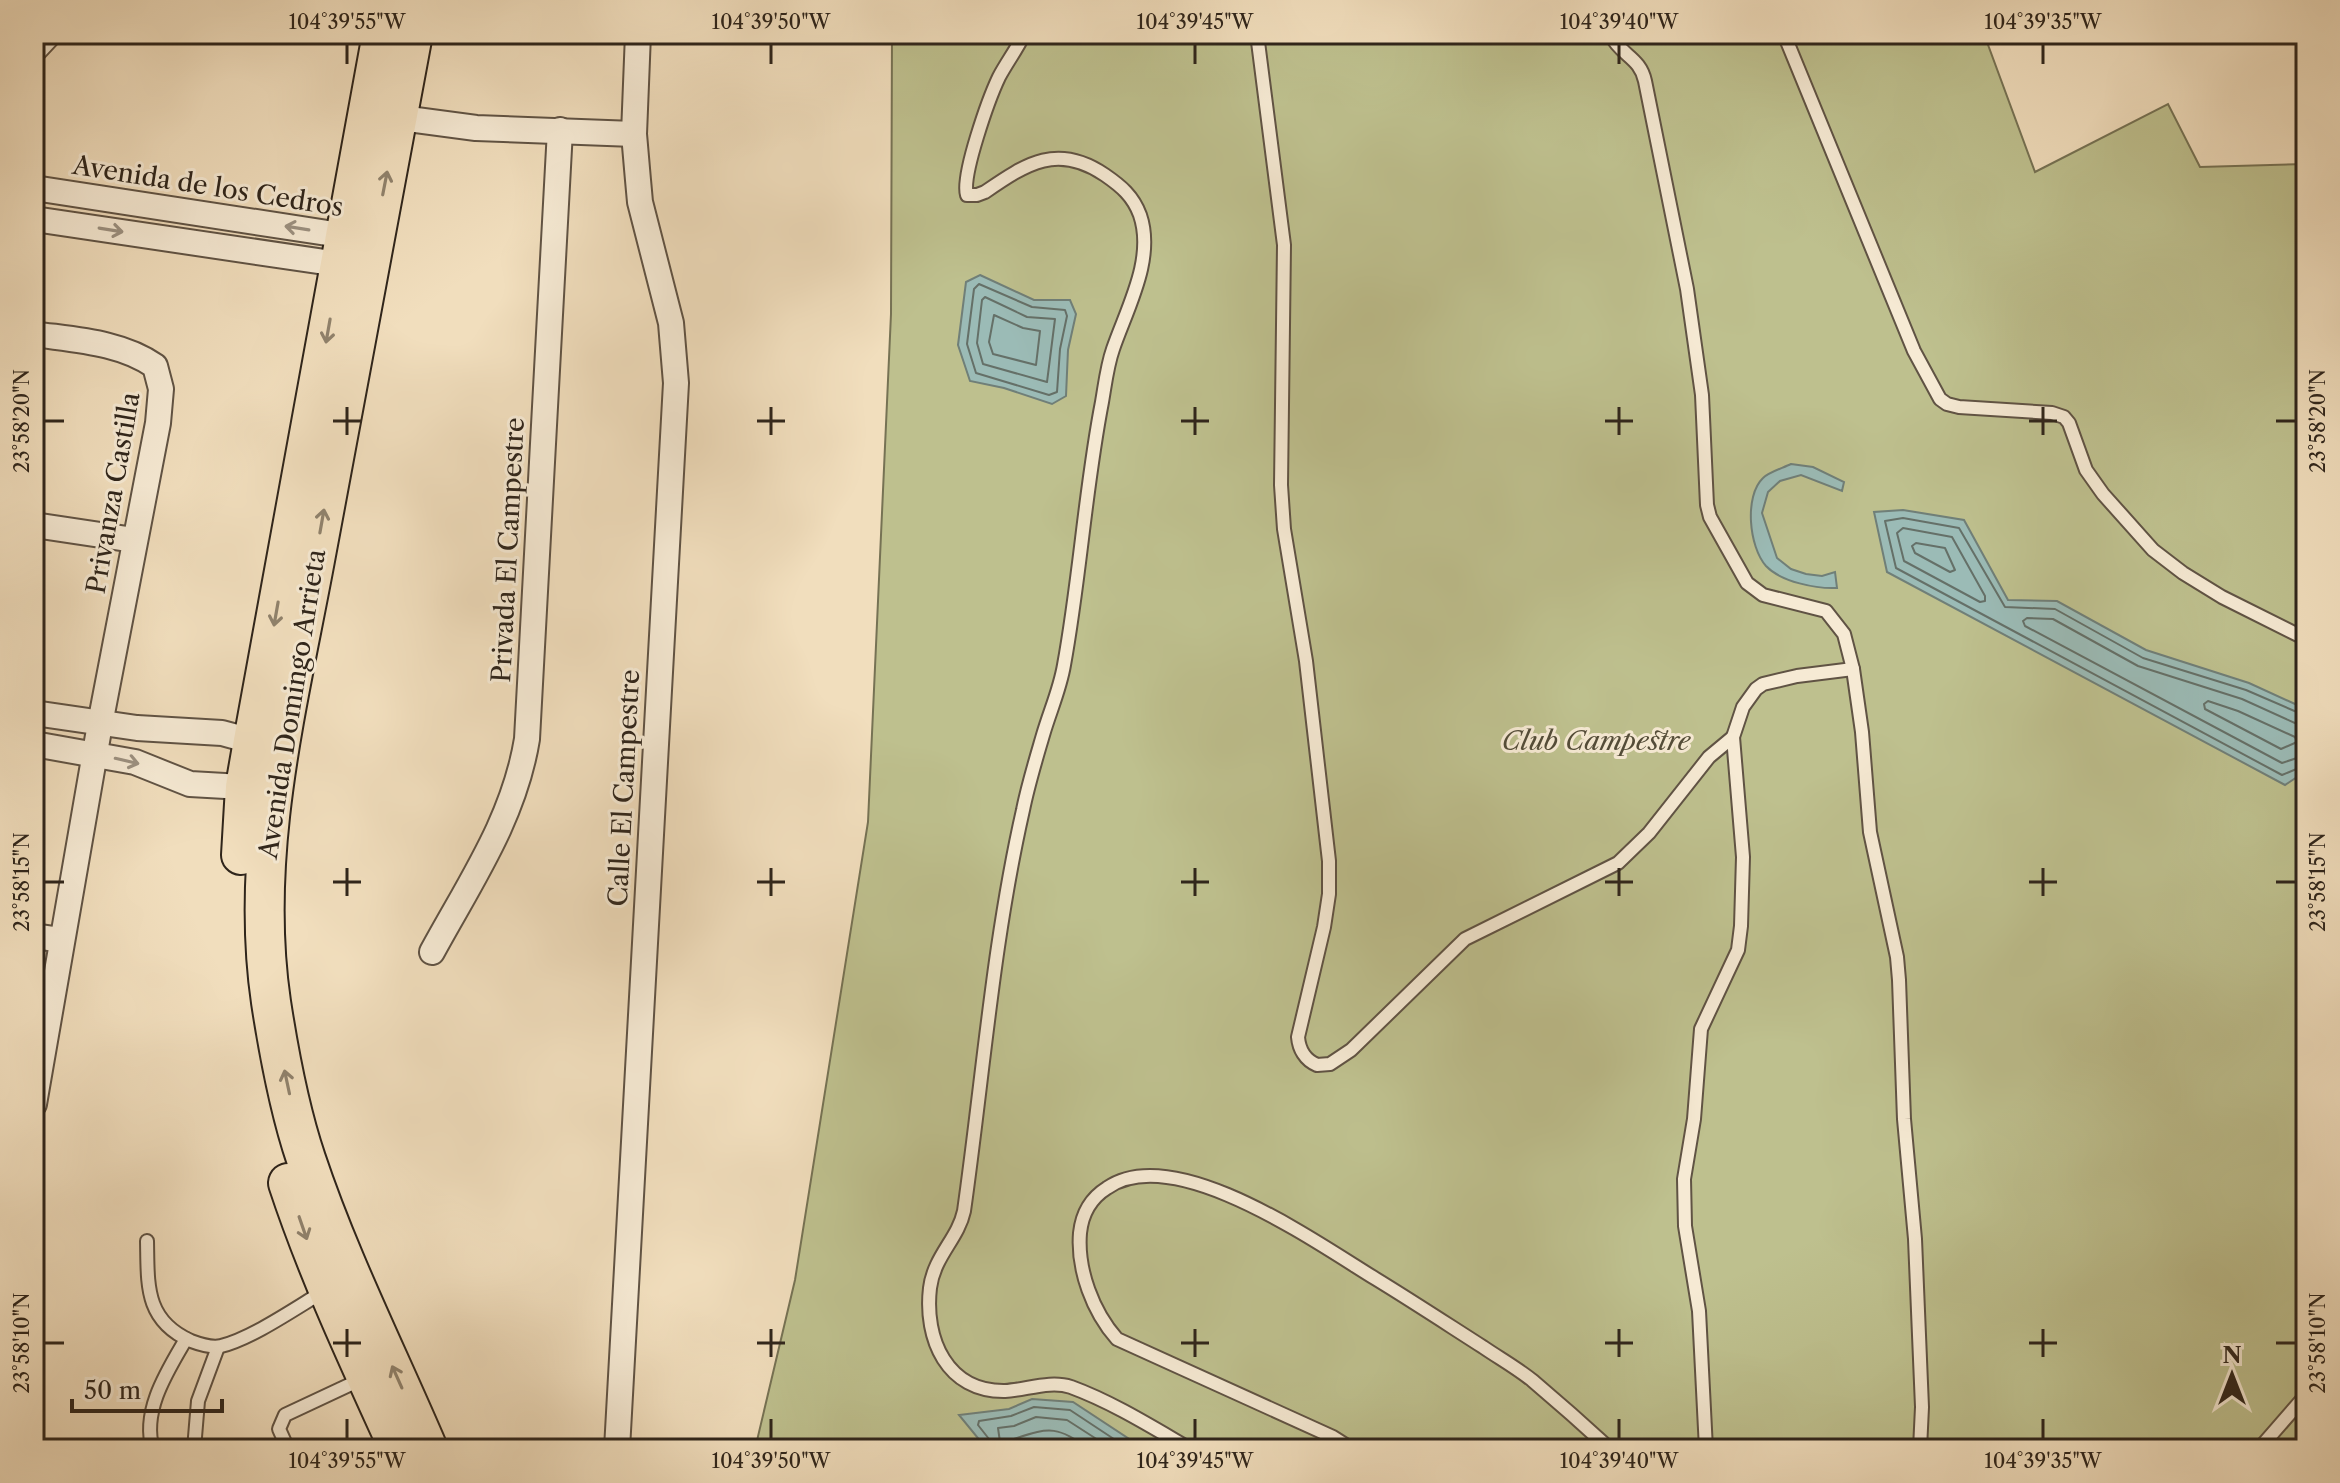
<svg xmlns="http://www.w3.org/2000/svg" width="2340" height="1483" font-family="'Libre Caslon Text',serif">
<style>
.green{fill:#bec08e;stroke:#767254;stroke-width:2}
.water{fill:#9bbbb6;stroke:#707f78;stroke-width:2}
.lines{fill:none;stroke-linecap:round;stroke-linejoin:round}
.shore{stroke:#657068;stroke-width:2}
.lane-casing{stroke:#605344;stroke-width:16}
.street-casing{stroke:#605344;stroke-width:28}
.primary-casing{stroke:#2f251b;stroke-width:42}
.lane{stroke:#f6ead4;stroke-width:12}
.street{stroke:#f6ead4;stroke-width:24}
.primary{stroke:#f1debd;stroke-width:38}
.oneway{stroke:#90826c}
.oneway2{stroke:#9c9181}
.ticks{fill:none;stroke:#2f251b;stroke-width:3}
.labels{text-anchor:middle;stroke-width:6;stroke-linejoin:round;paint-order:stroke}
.street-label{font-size:26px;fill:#2f251b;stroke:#f6ead4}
.park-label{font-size:26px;font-style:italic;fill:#534c38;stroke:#f6ead4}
.neatline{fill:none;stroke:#2f251b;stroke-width:3}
.ticks-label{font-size:20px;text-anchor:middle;fill:#2f251b}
</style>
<rect width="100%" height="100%" fill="#f1debd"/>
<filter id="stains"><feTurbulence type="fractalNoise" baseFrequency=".0025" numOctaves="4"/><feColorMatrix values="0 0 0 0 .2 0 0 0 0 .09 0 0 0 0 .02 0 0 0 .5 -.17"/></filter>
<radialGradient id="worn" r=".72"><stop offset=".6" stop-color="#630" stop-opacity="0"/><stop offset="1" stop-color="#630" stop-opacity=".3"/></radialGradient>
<polygon class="green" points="892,34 1984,34 2035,172 2168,104 2200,167 2306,164 2306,1449 755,1449 795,1280 868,822 891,314"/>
<g class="water">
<polygon points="980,275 1034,300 1070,300 1076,314 1068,350 1066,396 1052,404 1004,388 970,381 958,345 966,282"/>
<path d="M1791 464 1813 467 1844 482 1842 491 1801 475 1780 481 1768 492 1762 513 1777 558 1791 569 1806 574 1822 576 1835 572 1837 588C1817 589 1781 582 1766 566 1749 547 1744 496 1763 478 1769 472 1783 468 1791 464Z"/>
<polygon points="1903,510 1964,520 2008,600 2057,601 2146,650 2249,683 2306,709 2306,771 2285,785 1887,572 1874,512"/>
<polygon points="1032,1399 1073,1402 1137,1444 1165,1449 984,1449 982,1443 959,1415 1009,1409"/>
</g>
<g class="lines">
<g class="shore">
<polygon points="979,284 1032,307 1065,310 1067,316 1060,349 1057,392 1049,395 976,373 967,344 974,289"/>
<polygon points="985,297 1027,317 1055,319 1047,382 983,364 977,343 982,300"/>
<polygon points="994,315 1023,328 1040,331 1036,365 993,354 989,342"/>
<polygon points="1903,528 1952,537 1985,596 1985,601 1980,602 1904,561 1897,533"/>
<polygon points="1916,543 1945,548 1955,570 1950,572 1915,553 1912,546"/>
<polygon points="2208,701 2238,711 2295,737 2297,742 2281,749 2205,709 2204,704"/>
<polyline points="2306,716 2246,690 2143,658 2055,609 2005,607 1959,528 1903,518 1885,521 1896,568 2282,775 2306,765"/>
<polyline points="2306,726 2297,724 2242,699 2138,666 2053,619 2027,618 2023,621 2025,626 2282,763 2306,755"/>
<polyline points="991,1449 989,1439 978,1425 979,1421 1011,1416 1034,1407 1070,1410 1129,1449"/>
<polyline points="1001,1449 998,1428 1014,1426 1036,1417 1067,1420 1112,1449"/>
<path d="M1013 1449 1014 1439C1052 1426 1057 1427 1090 1449"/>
</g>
<g class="lane-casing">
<g id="lane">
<path d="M1024 34C1017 49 1007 62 999 77 989 98 961 176 967 195H977L985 192C1027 163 1058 143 1105 175 1121 186 1133 196 1140 215 1155 259 1127 308 1113 349 1107 366 1105 385 1102 402 1085 489 1080 578 1064 665 1060 689 1050 711 1043 735 1036 759 1028 785 1023 810 993 942 983 1077 964 1211 958 1239 934 1256 930 1288 924 1339 947 1392 1005 1391 1026 1390 1050 1380 1071 1387 1112 1402 1152 1427 1190 1449"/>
<path d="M1257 34 1284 245 1281 485 1284 529 1306 661 1329 861V894L1324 927 1298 1037C1299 1049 1305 1060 1317 1065L1330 1064 1351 1050 1465 939 1618 863 1649 833 1709 757 1733 737"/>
<path d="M1610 34C1621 56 1640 57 1645 81L1687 289 1702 395 1707 505 1710 517 1747 583 1763 595 1826 611 1844 634 1853 669 1862 732 1870 832 1897 957 1899 980 1904 1119 1915 1239 1922 1407 1920 1449"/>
<polyline points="1784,34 1914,351 1940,399 1947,404 1959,407 2052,413 2064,417 2069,423 2086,470 2103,494 2153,550 2183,573 2222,597 2306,639"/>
<path d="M147 1241C148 1284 144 1320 191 1341 199 1344 213 1348 221 1346 253 1338 297 1307 326 1290"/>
<path d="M153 1449C141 1411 168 1370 186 1339"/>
<polyline points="194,1449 198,1401 218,1347"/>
<polyline points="288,1449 279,1429 285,1415 364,1378"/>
<path d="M1352 1449 1333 1437 1117 1339C1093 1312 1077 1270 1080 1233 1082 1214 1091 1198 1107 1188 1174 1141 1317 1243 1376 1279 1412 1301 1447 1324 1483 1347 1499 1358 1517 1368 1533 1381 1559 1403 1585 1426 1610 1449"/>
<polyline points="1706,1449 1699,1311 1685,1226 1684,1179 1694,1119 1701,1029 1738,950 1741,926 1743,857 1733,737 1743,707 1756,689 1763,684 1797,676 1853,669"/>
<polyline points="2259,1449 2306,1395"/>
</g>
</g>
<g class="street-casing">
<g id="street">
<polyline points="34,50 49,34"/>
<polyline points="386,116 476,128 634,134"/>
<polyline points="34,188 360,238"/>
<polyline points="34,219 352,266"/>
<path d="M34 334C75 340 121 342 155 366L161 389 158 423 100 724 34 1104"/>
<polyline points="34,525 134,540"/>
<polyline points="34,713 137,728 222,733 266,745"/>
<polyline points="34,744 135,762 190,784 259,788"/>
<polyline points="34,936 61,940"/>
<path d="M432 952C470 882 514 819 527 739L560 130"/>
<polyline points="617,1449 676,383 671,323 640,202 638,180 634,134 638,34"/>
</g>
</g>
<g class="primary-casing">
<g id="primary">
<path d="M413 34C380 209 347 384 315 560 288 705 249 853 271 1002 279 1054 289 1109 306 1159 339 1258 387 1353 428 1449"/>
<polyline points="241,855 245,787 253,741 382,34"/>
<path d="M288 1183C318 1274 359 1361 399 1449"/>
</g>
</g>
<use href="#lane" class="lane"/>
<use href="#street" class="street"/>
<use href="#primary" class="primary"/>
</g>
<defs><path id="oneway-shaft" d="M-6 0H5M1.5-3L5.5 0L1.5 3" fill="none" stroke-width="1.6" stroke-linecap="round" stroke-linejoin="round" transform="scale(2)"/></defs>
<g class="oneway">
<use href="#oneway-shaft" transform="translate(385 183) rotate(-79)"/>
<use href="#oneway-shaft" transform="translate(328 331) rotate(100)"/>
<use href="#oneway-shaft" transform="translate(322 521) rotate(-80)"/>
<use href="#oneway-shaft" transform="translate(276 614) rotate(100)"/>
<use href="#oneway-shaft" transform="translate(287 1082) rotate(-102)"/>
<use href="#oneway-shaft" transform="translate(303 1228) rotate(71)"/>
<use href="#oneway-shaft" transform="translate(397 1377) rotate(-114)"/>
</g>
<g class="oneway2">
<use href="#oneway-shaft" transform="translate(297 228) rotate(-171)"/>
<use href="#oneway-shaft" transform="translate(111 230) rotate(9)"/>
<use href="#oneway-shaft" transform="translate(127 761) rotate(13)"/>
</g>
<path class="ticks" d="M347 44V64M771 44V64M1195 44V64M1619 44V64M2043 44V64M347 407V435M771 407V435M1195 407V435M1619 407V435M2043 407V435M44 421H64M333 421H361M757 421H785M1181 421H1209M1605 421H1633M2029 421H2057M2276 421H2296M347 868V896M771 868V896M1195 868V896M1619 868V896M2043 868V896M44 882H64M333 882H361M757 882H785M1181 882H1209M1605 882H1633M2029 882H2057M2276 882H2296M347 1329V1357M771 1329V1357M1195 1329V1357M1619 1329V1357M2043 1329V1357M44 1343H64M333 1343H361M757 1343H785M1181 1343H1209M1605 1343H1633M2029 1343H2057M2276 1343H2296M347 1419V1439M771 1419V1439M1195 1419V1439M1619 1419V1439M2043 1419V1439"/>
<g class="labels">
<g class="street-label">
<text transform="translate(208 186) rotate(9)" y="9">Avenida de los Cedros</text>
<text transform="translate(113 493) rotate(-80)" y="9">Privanza Castilla</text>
<text transform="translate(508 550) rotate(-87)" y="9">Privada El Campestre</text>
<text transform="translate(292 704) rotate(-81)" y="9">Avenida Domingo Arrieta</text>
<text transform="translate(624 788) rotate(-87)" y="9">Calle El Campestre</text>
</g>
<g class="park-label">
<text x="1596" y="750">Club Campestre</text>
</g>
</g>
<rect width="2340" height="1483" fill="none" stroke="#f1debd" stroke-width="88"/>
<g transform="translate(2232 1375)" stroke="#f6ead4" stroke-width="6" paint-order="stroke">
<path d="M0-6L14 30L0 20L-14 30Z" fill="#2f251b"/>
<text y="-12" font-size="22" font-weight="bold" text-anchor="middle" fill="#2f251b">N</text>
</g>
<path d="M72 1399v12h150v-12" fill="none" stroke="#2f251b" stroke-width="4"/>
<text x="84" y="1399" font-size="24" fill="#2f251b" stroke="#f6ead4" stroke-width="6" paint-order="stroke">50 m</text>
<rect x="44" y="44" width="2252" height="1395" class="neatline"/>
<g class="ticks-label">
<text x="347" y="29">104°39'55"W</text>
<text x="771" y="29">104°39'50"W</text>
<text x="1195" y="29">104°39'45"W</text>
<text x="1619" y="29">104°39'40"W</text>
<text x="2043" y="29">104°39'35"W</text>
<text transform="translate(22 421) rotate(-90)" y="7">23°58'20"N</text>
<text transform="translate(2318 421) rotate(-90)" y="7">23°58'20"N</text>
<text transform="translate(22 882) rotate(-90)" y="7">23°58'15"N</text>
<text transform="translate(2318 882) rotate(-90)" y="7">23°58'15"N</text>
<text transform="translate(22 1343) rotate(-90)" y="7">23°58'10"N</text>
<text transform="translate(2318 1343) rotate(-90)" y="7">23°58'10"N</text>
<text x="347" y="1468">104°39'55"W</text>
<text x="771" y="1468">104°39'50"W</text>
<text x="1195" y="1468">104°39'45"W</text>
<text x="1619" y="1468">104°39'40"W</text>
<text x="2043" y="1468">104°39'35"W</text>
</g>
<rect width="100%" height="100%" filter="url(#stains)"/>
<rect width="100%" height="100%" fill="url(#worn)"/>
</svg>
